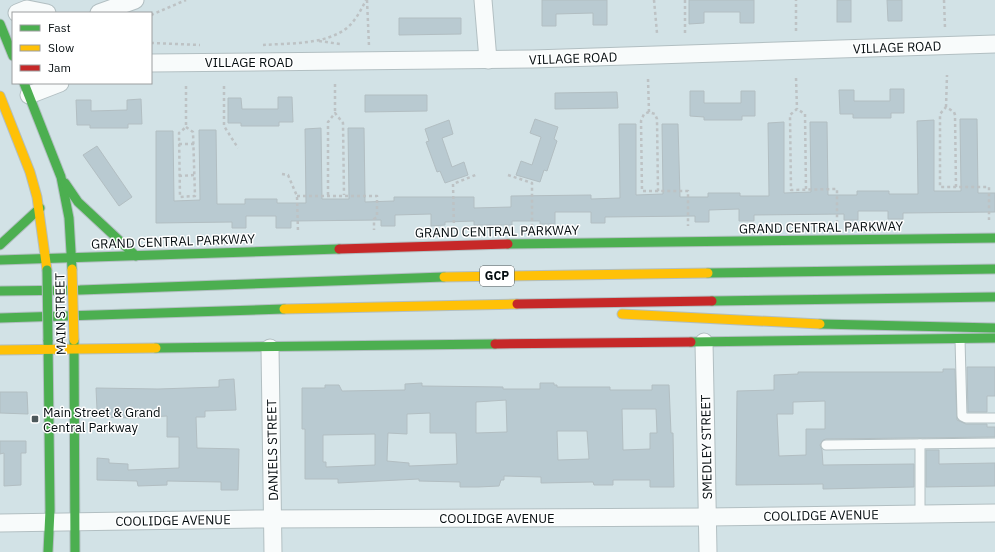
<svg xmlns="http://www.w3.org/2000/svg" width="995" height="552" font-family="'IBM Plex Sans',sans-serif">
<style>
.building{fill:#b9cad1;stroke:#b2bec2;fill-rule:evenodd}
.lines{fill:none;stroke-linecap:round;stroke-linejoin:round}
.lane-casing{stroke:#b2bfc2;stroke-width:11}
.street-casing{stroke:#b2bfc2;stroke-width:19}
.fast-casing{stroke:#b2bfc2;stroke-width:11}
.slow-casing{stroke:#b2bfc2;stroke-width:11}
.jam-casing{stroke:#b2bfc2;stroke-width:11}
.path{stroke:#bdc2c4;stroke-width:2.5;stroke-dasharray:3 3;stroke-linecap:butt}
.lane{stroke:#f8fbfb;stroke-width:9}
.street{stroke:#f8fbfb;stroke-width:17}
.fast{stroke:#4caf50;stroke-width:9}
.slow{stroke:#ffc107;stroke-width:9}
.jam{stroke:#c62828;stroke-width:9}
.fast-bridge-casing{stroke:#b2bfc2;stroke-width:11;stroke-linecap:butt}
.slow-bridge-casing{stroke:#b2bfc2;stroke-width:11;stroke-linecap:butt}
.fast-bridge{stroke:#4caf50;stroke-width:9}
.slow-bridge{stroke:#ffc107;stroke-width:9}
.poi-dot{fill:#4d585b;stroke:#fff;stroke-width:1.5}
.labels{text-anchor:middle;stroke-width:3;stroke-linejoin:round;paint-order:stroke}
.shield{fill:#fff;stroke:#505658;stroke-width:1}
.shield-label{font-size:12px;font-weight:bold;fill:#050d10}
.street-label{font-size:13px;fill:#050d10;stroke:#fff}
.poi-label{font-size:13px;fill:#050d10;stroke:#fff;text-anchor:start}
</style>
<rect width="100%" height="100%" fill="#d2e2e6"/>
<g class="building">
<polygon points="542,0 607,0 607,25 593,25 593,13 556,14 556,26 542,26"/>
<polygon points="689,0 754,0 754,23 740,23 740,12 704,12 704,23 689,24"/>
<rect x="837" y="0" width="14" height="22"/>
<polygon points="887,0 902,0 902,21 888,21"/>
<polygon points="399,18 461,18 461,34 399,35"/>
<polygon points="890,89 904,89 904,113 891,113 891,118 853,118 853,114 840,114 839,90 854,90 854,101 890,101"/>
<polygon points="690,91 704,91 704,103 741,103 741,91 755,91 755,116 742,116 742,120 704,120 704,117 690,116"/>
<polygon points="617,92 618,108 555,109 555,93"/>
<polygon points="365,95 427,95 427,111 365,112"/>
<polygon points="278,97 292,97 293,122 279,122 279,126 241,126 241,123 228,123 228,98 241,98 242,109 278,109"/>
<polygon points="141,99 142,124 128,124 128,128 90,128 90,125 77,125 76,100 91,100 91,111 127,110 127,100"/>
<polygon points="535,119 558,127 554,139 557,141 547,171 544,170 540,182 516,175 521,161 532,165 541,137 530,133"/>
<polygon points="960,119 977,119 978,193 995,193 995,212 903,213 903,219 888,219 888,211 858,211 858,220 844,220 844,214 754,215 754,221 739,221 739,209 709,210 709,222 695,222 695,216 605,217 605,223 591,223 591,212 555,212 555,224 540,224 540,221 512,221 512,225 474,225 474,221 445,222 445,225 431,226 431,214 395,215 395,226 381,226 381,220 291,221 291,228 276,228 276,216 246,216 246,228 232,228 232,222 156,223 156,131 173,131 174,201 200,200 199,130 216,130 217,204 245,204 245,199 277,199 277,203 306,203 305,129 321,128 322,199 349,199 348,128 364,128 365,197 364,197 365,197 365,202 394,201 394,197 474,197 474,208 511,207 511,196 591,195 591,199 620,198 619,124 636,124 636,195 663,194 662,124 678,124 680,197 708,197 708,193 740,193 740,196 769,196 768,123 784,122 784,193 811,192 810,122 827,122 828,195 857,195 857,191 889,191 889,194 918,194 917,121 934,120 934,191 961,191"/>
<polygon points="449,120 453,134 442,138 452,167 464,162 468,175 445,183 440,171 437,172 426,142 429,141 425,129"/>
<polygon points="97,146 132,197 119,206 83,155"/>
<polygon points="967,367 995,367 995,396 987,396 987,412 968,412"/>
<path d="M943 369H955L957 420 966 424H987V427H995V437L826 439 823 440 820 445 822 450 823 465 914 464V487L823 489V484L736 485 737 391 774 390V375L798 374V372H943ZM825 401V429H806V455L779 456 777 414H793V402Z"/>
<polygon points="234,379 236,410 205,411 205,417 196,417 197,448 239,449 238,490 221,490 221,482 167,481 167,485 138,486 137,481 97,480 97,458 109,459 109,463 128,464 128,470 179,468 179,437 167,437 167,416 134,418 99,417 99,410 97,410 96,388 158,389 219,387 219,380"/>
<path d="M422 383V386L503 387V389H540V383H554V385H557V387H610V390H652V385H669L671 433H673L674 487H650V480H613V485H594L593 482 541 483V477L504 476V480H501L499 486 478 487H460V482L419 481V479L338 483V479H305V429H302V388H325V385H339L342 391 405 390V384ZM506 400 507 432 476 433V402ZM622 409H656L657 433H650V449L623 450ZM430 413V433H456L457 464 409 466V463L387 461 388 433 407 434V414ZM557 431H587L589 459 558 460ZM375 434V465L326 467V462H323V435Z"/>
<polygon points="0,392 27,392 28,414 0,413"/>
<polygon points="0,441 26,441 26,453 21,453 21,485 4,486 4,453 0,454"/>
<polygon points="926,450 939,450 939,464 995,463 995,486 926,487"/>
</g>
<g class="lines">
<g class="lane-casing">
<g id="lane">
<polyline points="960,339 962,416 966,418 995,418"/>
<polyline points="920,444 920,514"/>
<polyline points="826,445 995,443"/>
</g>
</g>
<g class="street-casing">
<g id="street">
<polyline points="483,0 488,60"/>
<polyline points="17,13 27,9 47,13"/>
<polyline points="99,13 135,0"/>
<polyline points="151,63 533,59 995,44"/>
<polyline points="29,95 60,83"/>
<polyline points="704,342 708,552"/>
<polyline points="270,348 273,552"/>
<polyline points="0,523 258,519 707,517 995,513"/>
</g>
</g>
<g class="fast-casing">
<g id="fast">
<polyline points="0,24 13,56"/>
<polyline points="24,83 61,177 69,218 72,269"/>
<polyline points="65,183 78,202 136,256"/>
<polyline points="508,244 995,238"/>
<polyline points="0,245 40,208"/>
<polyline points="0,260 339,249"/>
<polyline points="708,273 995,269"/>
<polyline points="0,291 80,290 444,277"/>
<polyline points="712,301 995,297"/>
<polyline points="0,318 284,309"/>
<polyline points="820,324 995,328"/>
<polyline points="48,340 50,510 48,552"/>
<polyline points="74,340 75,552"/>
<polyline points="691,342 995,338"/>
<polyline points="156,348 495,344"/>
</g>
</g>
<g class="slow-casing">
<g id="slow">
<polyline points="0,96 30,172 37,197 47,270"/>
<polyline points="444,277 708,273"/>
<polyline points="284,309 517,304"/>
<polyline points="622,314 820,324"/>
<polyline points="0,350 156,348"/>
</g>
</g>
<g class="jam-casing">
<g id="jam">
<polyline points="339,249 508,244"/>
<polyline points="517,304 712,301"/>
<polyline points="495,344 691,342"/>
</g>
</g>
<g class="path">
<polyline points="367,0 369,46"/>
<polyline points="654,0 657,33"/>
<polyline points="944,0 945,28"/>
<polyline points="151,15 186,0"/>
<polyline points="796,31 796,0"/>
<polyline points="685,33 685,0"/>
<polyline points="319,41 340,44"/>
<polyline points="151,43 200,45"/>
<path d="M263 45C290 43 325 45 347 28 356 20 361 10 366 0"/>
<polyline points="796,78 797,109"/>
<polyline points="648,79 649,112"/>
<polyline points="335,84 335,113"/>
<polyline points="186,86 186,127"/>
<polyline points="224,86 224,126 238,148"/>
<polyline points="946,107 947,75"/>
<polygon points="186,127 193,132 195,196 180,197 179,133"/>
<polyline points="179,144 194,144"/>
<polyline points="282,174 288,175 297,196 298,232"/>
<polyline points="508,175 532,183 532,227"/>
<polyline points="179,176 195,175"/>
<polyline points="956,187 955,115 954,112 946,107 940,114 940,187 989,187 989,220"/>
<polyline points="806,189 805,114 797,109 790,115 791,190 837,189 837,224"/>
<polyline points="658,191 642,191 641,121 644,114 649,112 655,114 657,119 658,191 688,191 688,226"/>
<polyline points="328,195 328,122 335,113 343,123 344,195"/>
<polyline points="297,196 377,196 377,217 374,219 374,230"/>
<polyline points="454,229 453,184 478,174"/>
</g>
<use href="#lane" class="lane"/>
<use href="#street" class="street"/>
<use href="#fast" class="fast"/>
<use href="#slow" class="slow"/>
<use href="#jam" class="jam"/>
<g class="fast-bridge-casing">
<polyline id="fast-bridge" points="47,270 48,340"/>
</g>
<g class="slow-bridge-casing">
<polyline id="slow-bridge" points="72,269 74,340"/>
</g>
<use href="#fast-bridge" class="fast-bridge"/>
<use href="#slow-bridge" class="slow-bridge"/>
</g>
<rect class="poi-dot" x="31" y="415" width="8" height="8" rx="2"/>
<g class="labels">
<rect class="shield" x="480" y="266" width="34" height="20" rx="3"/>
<g class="shield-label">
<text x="497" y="280">GCP</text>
</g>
<g class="street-label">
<text transform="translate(897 47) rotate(-2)" y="5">VILLAGE ROAD</text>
<text transform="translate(573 58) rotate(-2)" y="5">VILLAGE ROAD</text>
<text x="249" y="67">VILLAGE ROAD</text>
<text transform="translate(821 227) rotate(-1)" y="5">GRAND CENTRAL PARKWAY</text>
<text transform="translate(497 231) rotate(-1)" y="5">GRAND CENTRAL PARKWAY</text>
<text transform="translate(173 241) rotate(-2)" y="5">GRAND CENTRAL PARKWAY</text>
<text transform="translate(60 314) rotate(-91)" y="5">MAIN STREET</text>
<text transform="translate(706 447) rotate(-91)" y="5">SMEDLEY STREET</text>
<text transform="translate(272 450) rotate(-91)" y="5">DANIELS STREET</text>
<text transform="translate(821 515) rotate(-1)" y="5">COOLIDGE AVENUE</text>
<text x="497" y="523">COOLIDGE AVENUE</text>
<text transform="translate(173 520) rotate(-1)" y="5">COOLIDGE AVENUE</text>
</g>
<g class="poi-label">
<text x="43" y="417">Main Street &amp; Grand<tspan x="43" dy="15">Central Parkway</tspan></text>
</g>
</g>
<rect x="12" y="12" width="140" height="72" fill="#ffffff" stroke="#9b9e9f"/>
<rect x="20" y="25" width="20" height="6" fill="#4caf50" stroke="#9b9e9f"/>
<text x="48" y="32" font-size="12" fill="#050d10">Fast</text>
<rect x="20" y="45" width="20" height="6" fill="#ffc107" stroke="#9b9e9f"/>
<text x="48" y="52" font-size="12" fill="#050d10">Slow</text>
<rect x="20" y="65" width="20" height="6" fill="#c62828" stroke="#9b9e9f"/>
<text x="48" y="72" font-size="12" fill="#050d10">Jam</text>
</svg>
